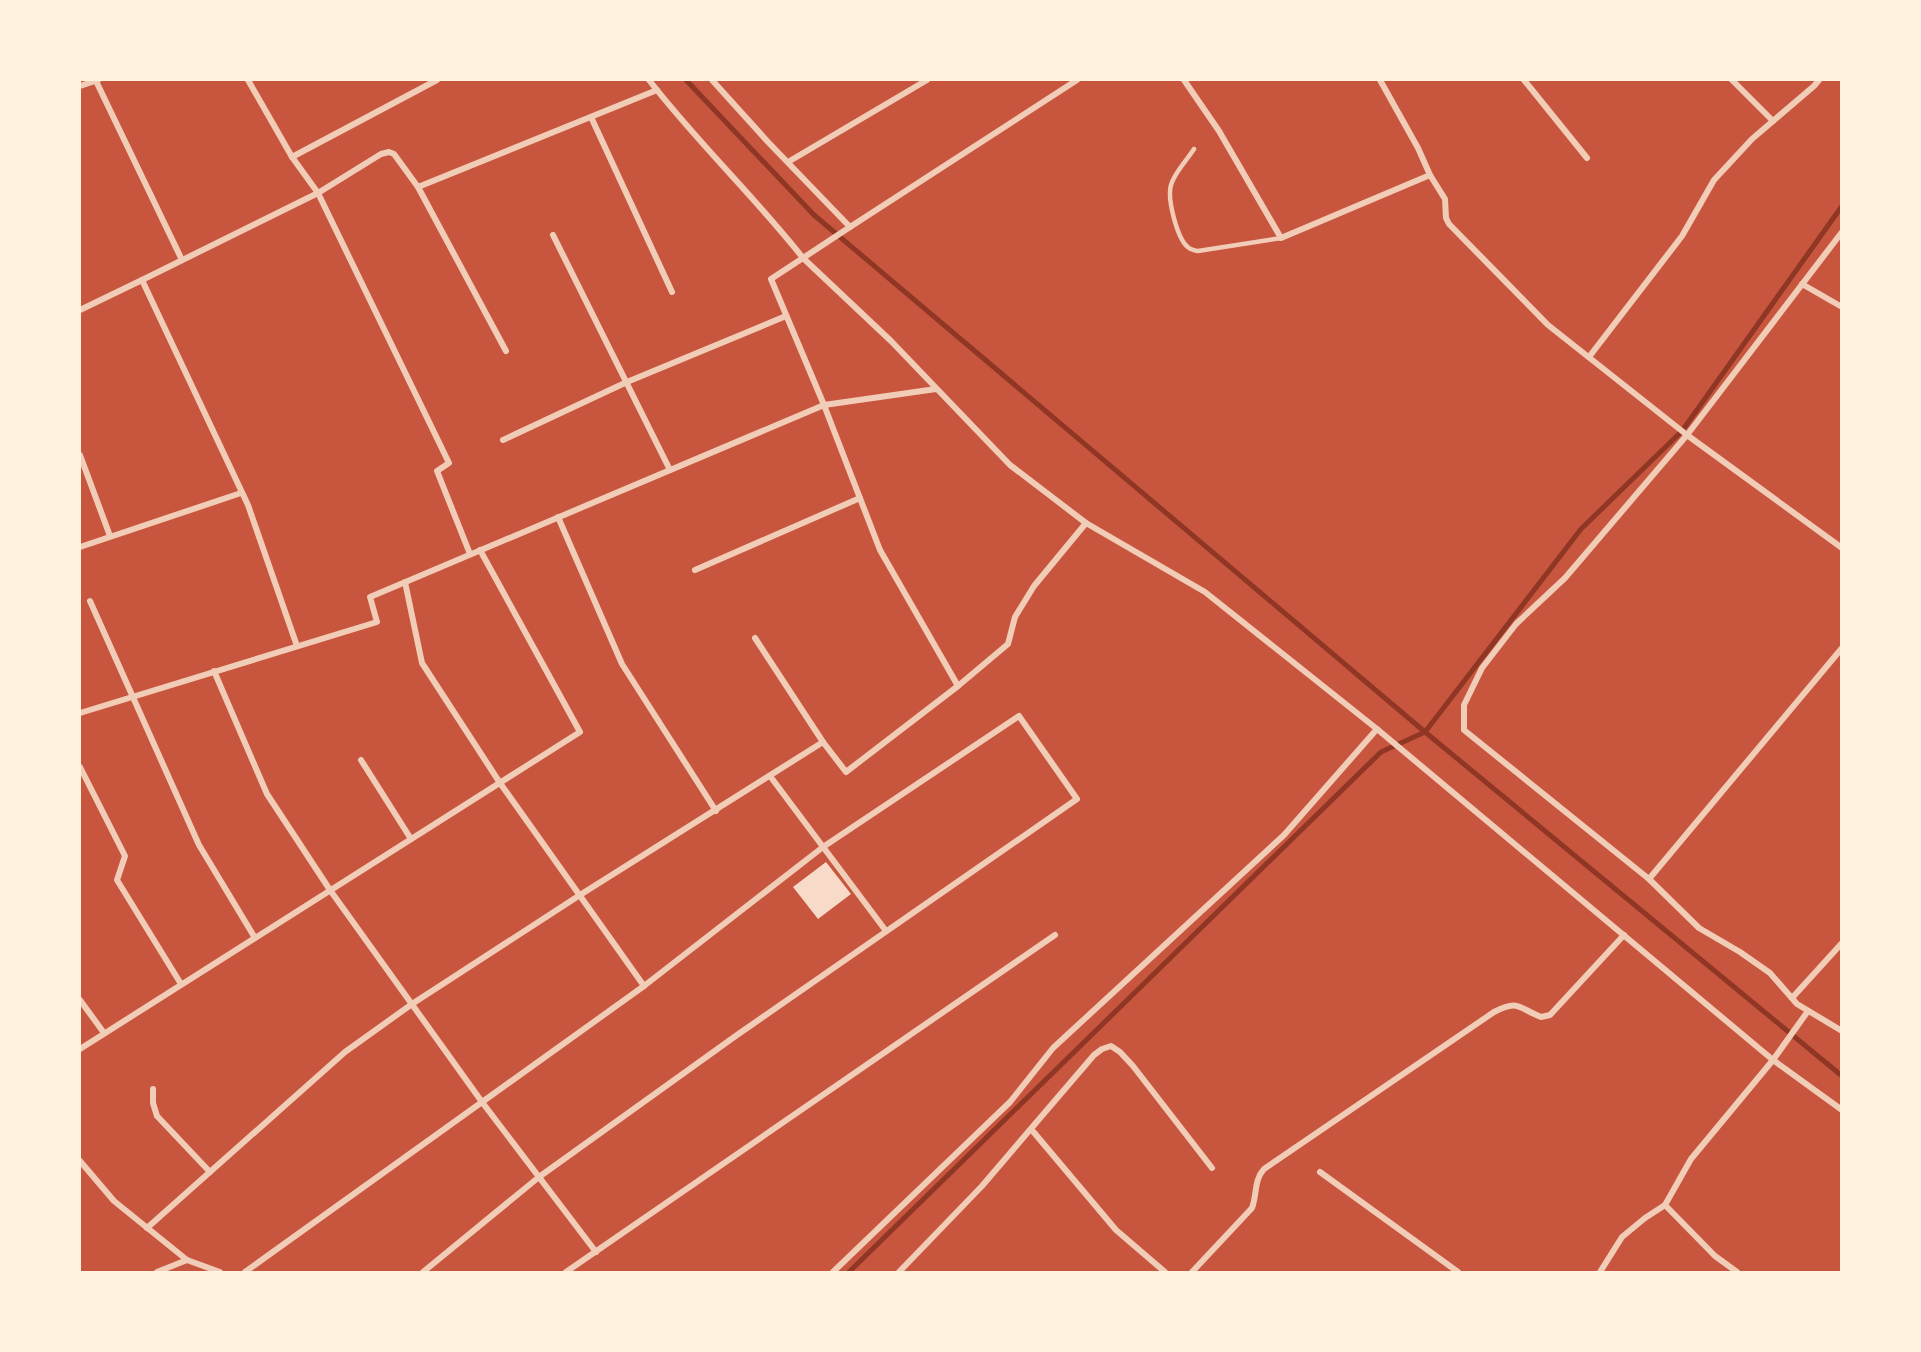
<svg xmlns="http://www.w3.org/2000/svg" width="1921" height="1352" font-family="'Golos Text',sans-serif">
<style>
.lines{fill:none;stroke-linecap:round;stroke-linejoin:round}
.stream{stroke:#8f3625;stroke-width:5}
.building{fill:#f7dbc8}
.service{stroke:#f1ccb7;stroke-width:4.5}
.minor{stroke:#f1ccb7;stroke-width:6}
</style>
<rect width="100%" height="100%" fill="#c8553d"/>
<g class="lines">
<g class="stream">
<polyline points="686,80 814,215 1425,732 1842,1076"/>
<polyline points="849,1272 1381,752 1425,732 1581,529 1682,431 1842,206"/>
</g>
</g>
<polygon class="building" points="826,862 851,894 818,919 793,887"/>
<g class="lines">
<path class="service" d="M1194 149C1187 160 1174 173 1171 185 1167 198 1177 240 1189 248 1190 249 1196 251 1198 251L1281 238"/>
<g class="minor">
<polyline points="248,80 292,157 437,80"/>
<path d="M649 80C697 142 754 196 803 258L850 227 768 142 712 80"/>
<polyline points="1184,80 1219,131 1281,238 1430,175 1445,199 1446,218 1449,224 1548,325 1687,435 1842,548"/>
<polyline points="1380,80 1418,148 1430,175"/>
<polyline points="1524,80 1587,158"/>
<polyline points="1732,80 1773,121"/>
<polyline points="96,81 182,260"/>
<polyline points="80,86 98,80"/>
<polyline points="591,117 672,292"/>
<polyline points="292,157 318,193 449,463 437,471 470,554"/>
<polyline points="788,162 927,80"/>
<polyline points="418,187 657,90"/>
<polyline points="850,227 1077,80"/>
<polyline points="1842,232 1687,435 1565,578 1516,624 1482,668 1464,705 1464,730 1649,879 1699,928 1740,952 1770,973 1797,1004 1842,1031"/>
<polyline points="553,235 670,470"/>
<polyline points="1802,284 1842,307"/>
<polyline points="80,310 142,280"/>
<polyline points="1589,357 1682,236 1714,180 1752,139 1814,86 1819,80"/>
<polyline points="503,440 627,382 786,316"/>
<polyline points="80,455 110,536"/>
<polyline points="558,517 622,664 716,811"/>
<polyline points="80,547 241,493"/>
<polyline points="695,570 860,498"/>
<polyline points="405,582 422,663 500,783 644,986"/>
<polyline points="90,601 199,845 255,938"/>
<polyline points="755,638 823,742"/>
<polyline points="297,646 248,505 142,280 318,193 381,154 389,152 394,154 418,187 506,351"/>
<polyline points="214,671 267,794 330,890 482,1102 596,1252"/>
<polyline points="958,686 880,550 824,405 771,279 803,258 891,341 1010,465 1086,523 1205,592 1377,729 1773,1060 1842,1110"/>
<polyline points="80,713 377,622 370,597 824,405 936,389"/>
<polyline points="361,760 411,839"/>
<polyline points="80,767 125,856 117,880 181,984"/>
<polyline points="770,776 886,931"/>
<polyline points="1649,879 1842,648"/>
<polyline points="1792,998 1842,943"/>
<polyline points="80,1000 104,1033"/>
<polyline points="80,1049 580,732 480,550"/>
<polyline points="153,1089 153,1103 157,1116 210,1172"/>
<polyline points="1031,1129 1116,1230 1165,1272"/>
<polyline points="80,1161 114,1201 187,1260 220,1272"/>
<polyline points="1320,1172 1458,1272"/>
<polyline points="1665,1205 1715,1256 1737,1272"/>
<polyline points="147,1228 345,1052 412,1004 580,895 823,742 846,772 958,686 1008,644 1015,617 1034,586 1086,523"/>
<polyline points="157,1272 187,1260"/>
<polyline points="245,1272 644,986 823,847 1019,716 1077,799 737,1035 539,1177 423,1272"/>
<polyline points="566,1272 1055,935"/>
<polyline points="833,1272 1010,1102 1053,1048 1284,835 1377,729"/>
<polyline points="899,1272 982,1186 1094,1055 1102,1049 1111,1046 1120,1052 1133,1066 1212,1168"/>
<path d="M1192 1272 1252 1208C1257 1195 1254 1180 1264 1169L1494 1012C1519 999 1518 1008 1541 1017L1550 1015 1624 935"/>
<polyline points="1600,1272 1622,1237 1645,1218 1665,1205 1691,1159 1773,1060 1808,1011"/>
</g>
</g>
<rect width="1921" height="1352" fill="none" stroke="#fff3e0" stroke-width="162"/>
</svg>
